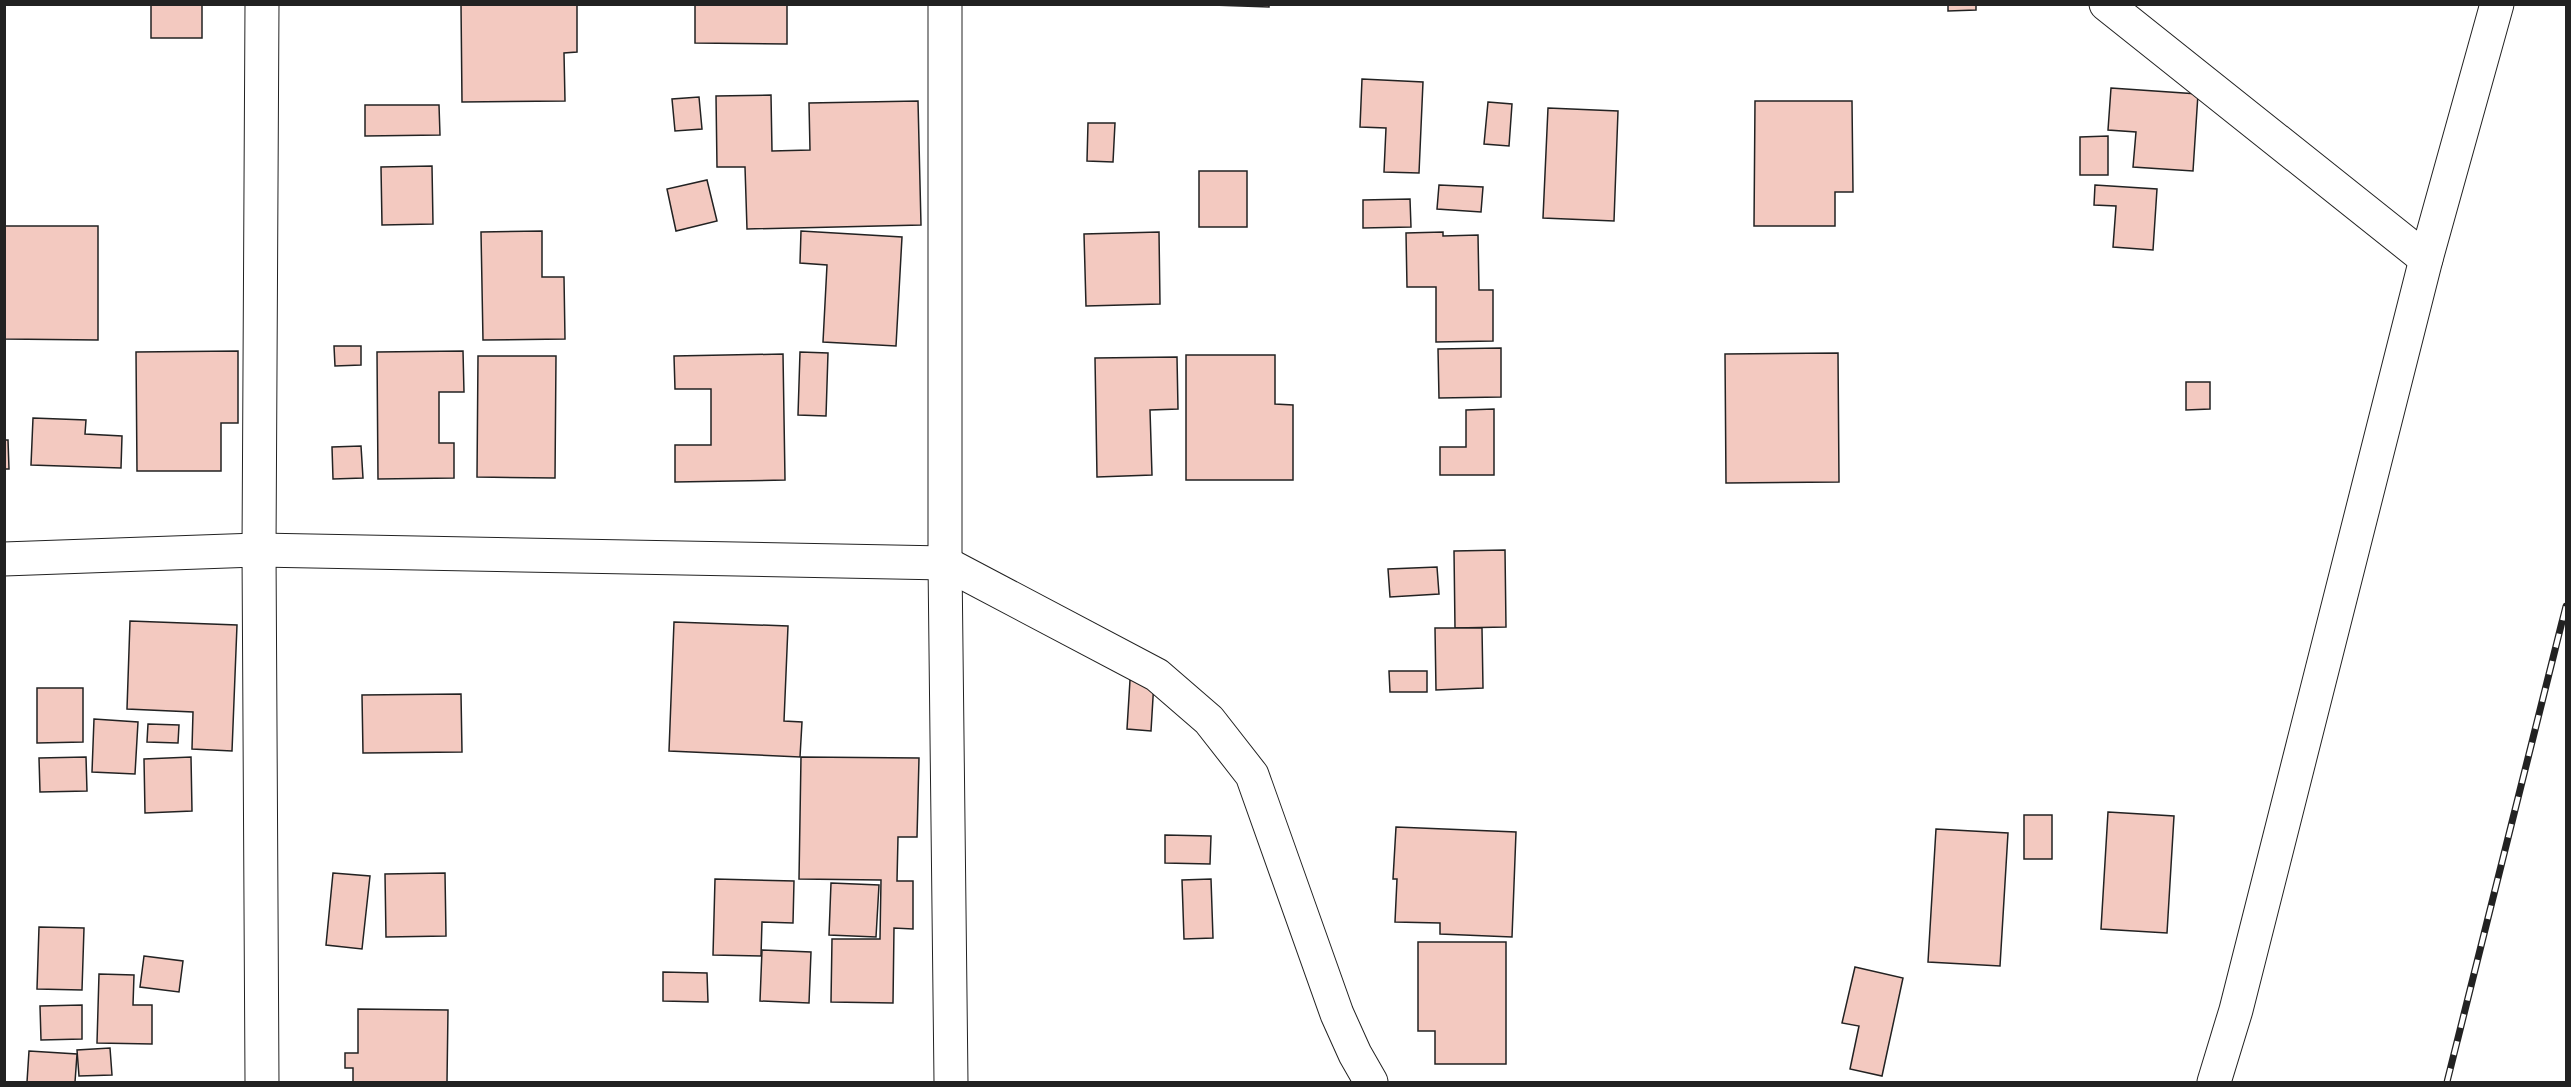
<svg xmlns="http://www.w3.org/2000/svg" width="2571" height="1087" font-family="'IBM Plex Sans',sans-serif">
<style>
.building{fill:#f3c9c0;stroke:#222;stroke-width:1.5}
.lines{fill:none;stroke-linecap:round;stroke-linejoin:round}
.minor-casing{stroke:#222;stroke-width:35}
.minor{stroke:#fff;stroke-width:33}
.rail-casing{stroke:#222;stroke-width:7}
.rail{stroke:#fff;stroke-width:4.5;stroke-dasharray:14;stroke-linecap:butt}
</style>
<rect width="100%" height="100%" fill="#fff"/>
<g class="building">
<rect x="151" y="4" width="51" height="34"/>
<polygon points="461,4 577,4 577,52 564,53 565,101 462,102"/>
<polygon points="695,4 787,4 787,44 695,43"/>
<polygon points="1183,4 1269,4 1269,7"/>
<polygon points="1948,4 1976,4 1976,10 1948,11"/>
<polygon points="1362,79 1423,82 1419,173 1384,172 1386,128 1360,127"/>
<polygon points="2111,88 2198,94 2193,171 2133,167 2136,132 2108,130"/>
<polygon points="771,95 772,151 810,150 809,103 918,101 921,225 747,229 745,167 717,167 716,96"/>
<polygon points="699,97 702,129 675,131 672,99"/>
<polygon points="1755,101 1852,101 1853,192 1835,192 1835,226 1754,226"/>
<polygon points="1488,102 1512,104 1509,146 1484,144"/>
<polygon points="365,105 439,105 440,135 365,136"/>
<polygon points="1548,108 1618,111 1614,221 1543,218"/>
<polygon points="1088,123 1115,123 1113,162 1087,161"/>
<polygon points="2108,136 2108,175 2080,175 2080,137"/>
<polygon points="432,166 433,224 382,225 381,167"/>
<rect x="1199" y="171" width="48" height="56"/>
<polygon points="707,180 717,221 676,231 667,189"/>
<polygon points="1439,185 1483,187 1481,212 1437,209"/>
<polygon points="2095,185 2157,189 2153,250 2113,247 2116,206 2094,205"/>
<polygon points="1410,199 1411,227 1363,228 1363,200"/>
<polygon points="4,226 98,226 98,340 4,339"/>
<polygon points="542,231 542,277 564,277 565,339 483,340 481,232"/>
<polygon points="801,231 902,237 896,346 823,342 827,265 800,263"/>
<polygon points="1159,232 1160,304 1086,306 1084,234"/>
<polygon points="1443,232 1443,236 1478,235 1479,290 1493,290 1493,341 1436,342 1436,287 1407,287 1406,233"/>
<polygon points="334,346 361,346 361,365 335,366"/>
<polygon points="1501,348 1501,397 1439,398 1438,349"/>
<polygon points="238,351 238,423 221,423 221,471 137,471 136,352"/>
<polygon points="463,351 464,392 439,392 439,443 454,443 454,478 378,479 377,352"/>
<polygon points="800,352 828,353 826,416 798,415"/>
<polygon points="1838,353 1839,482 1726,483 1725,354"/>
<polygon points="783,354 785,480 675,482 675,445 711,445 711,389 675,389 674,356"/>
<polygon points="1186,355 1275,355 1275,404 1293,405 1293,480 1186,480"/>
<polygon points="478,356 556,356 555,478 477,477"/>
<polygon points="1177,357 1178,409 1150,410 1152,475 1097,477 1095,358"/>
<polygon points="2186,382 2210,382 2210,409 2186,410"/>
<polygon points="1494,409 1494,475 1440,475 1440,447 1466,447 1466,410"/>
<polygon points="33,418 86,420 85,434 122,436 121,468 31,465"/>
<polygon points="4,440 8,440 9,469 4,469"/>
<polygon points="361,446 363,478 333,479 332,447"/>
<polygon points="1505,550 1506,627 1455,628 1454,551"/>
<polygon points="1437,567 1439,594 1390,597 1388,569"/>
<polygon points="130,621 237,625 232,751 192,749 193,712 127,709"/>
<polygon points="674,622 788,626 784,721 802,722 800,757 669,751"/>
<polygon points="1435,628 1482,628 1483,688 1436,690"/>
<polygon points="1389,671 1427,671 1427,692 1390,692"/>
<polygon points="1130,680 1154,681 1151,731 1127,729"/>
<polygon points="37,688 83,688 83,742 37,743"/>
<polygon points="461,694 462,752 363,753 362,695"/>
<polygon points="94,719 138,722 135,774 92,772"/>
<polygon points="148,724 179,725 178,743 147,742"/>
<polygon points="86,757 87,791 40,792 39,758"/>
<polygon points="191,757 192,811 145,813 144,759"/>
<polygon points="801,757 919,758 917,837 898,837 897,881 913,881 913,929 894,928 893,1003 831,1002 832,939 880,939 881,880 799,879"/>
<polygon points="2108,812 2174,816 2167,933 2101,929"/>
<rect x="2024" y="815" width="28" height="44"/>
<polygon points="1396,827 1516,832 1512,937 1440,934 1440,923 1395,922 1397,879 1393,879"/>
<polygon points="1936,829 2008,833 2000,966 1928,962"/>
<polygon points="1165,835 1211,836 1210,864 1165,863"/>
<polygon points="333,873 370,876 362,949 326,945"/>
<polygon points="445,873 446,936 386,937 385,874"/>
<polygon points="715,879 794,881 793,923 762,922 761,956 713,955"/>
<polygon points="1211,879 1213,938 1184,939 1182,880"/>
<polygon points="831,883 879,885 876,937 829,935"/>
<polygon points="39,927 84,928 82,990 37,989"/>
<polygon points="1418,942 1506,942 1506,1064 1435,1064 1435,1031 1418,1031"/>
<polygon points="762,950 811,952 809,1003 760,1001"/>
<polygon points="144,956 183,961 179,992 140,987"/>
<polygon points="1855,967 1903,978 1882,1076 1850,1069 1859,1026 1842,1023"/>
<polygon points="663,972 707,973 708,1002 663,1001"/>
<polygon points="99,974 134,975 133,1005 152,1005 152,1044 97,1043"/>
<polygon points="82,1005 82,1039 41,1040 40,1006"/>
<polygon points="358,1009 448,1010 447,1082 353,1082 353,1068 345,1068 345,1053 358,1053"/>
<polygon points="110,1048 112,1075 79,1076 77,1050"/>
<polygon points="29,1051 77,1054 75,1082 27,1082"/>
</g>
<g class="lines">
<g class="minor-casing">
<g id="minor">
<polyline points="945,4 945,563 951,1082"/>
<polyline points="2106,4 2426,259"/>
<polyline points="4,559 259,550 945,563 1157,675 1209,720 1252,775 1337,1014 1355,1054 1371,1082"/>
<polyline points="262,1082 259,550 262,4"/>
<polyline points="2214,1082 2236,1010 2426,259 2497,4"/>
</g>
</g>
<use href="#minor" class="minor"/>
<g class="rail-casing">
<polyline id="rail" points="2447,1082 2566,606"/>
</g>
<use href="#rail" class="rail"/>
</g>
<rect width="2571" height="1087" fill="none" stroke="#222222" stroke-width="12"/>
</svg>
